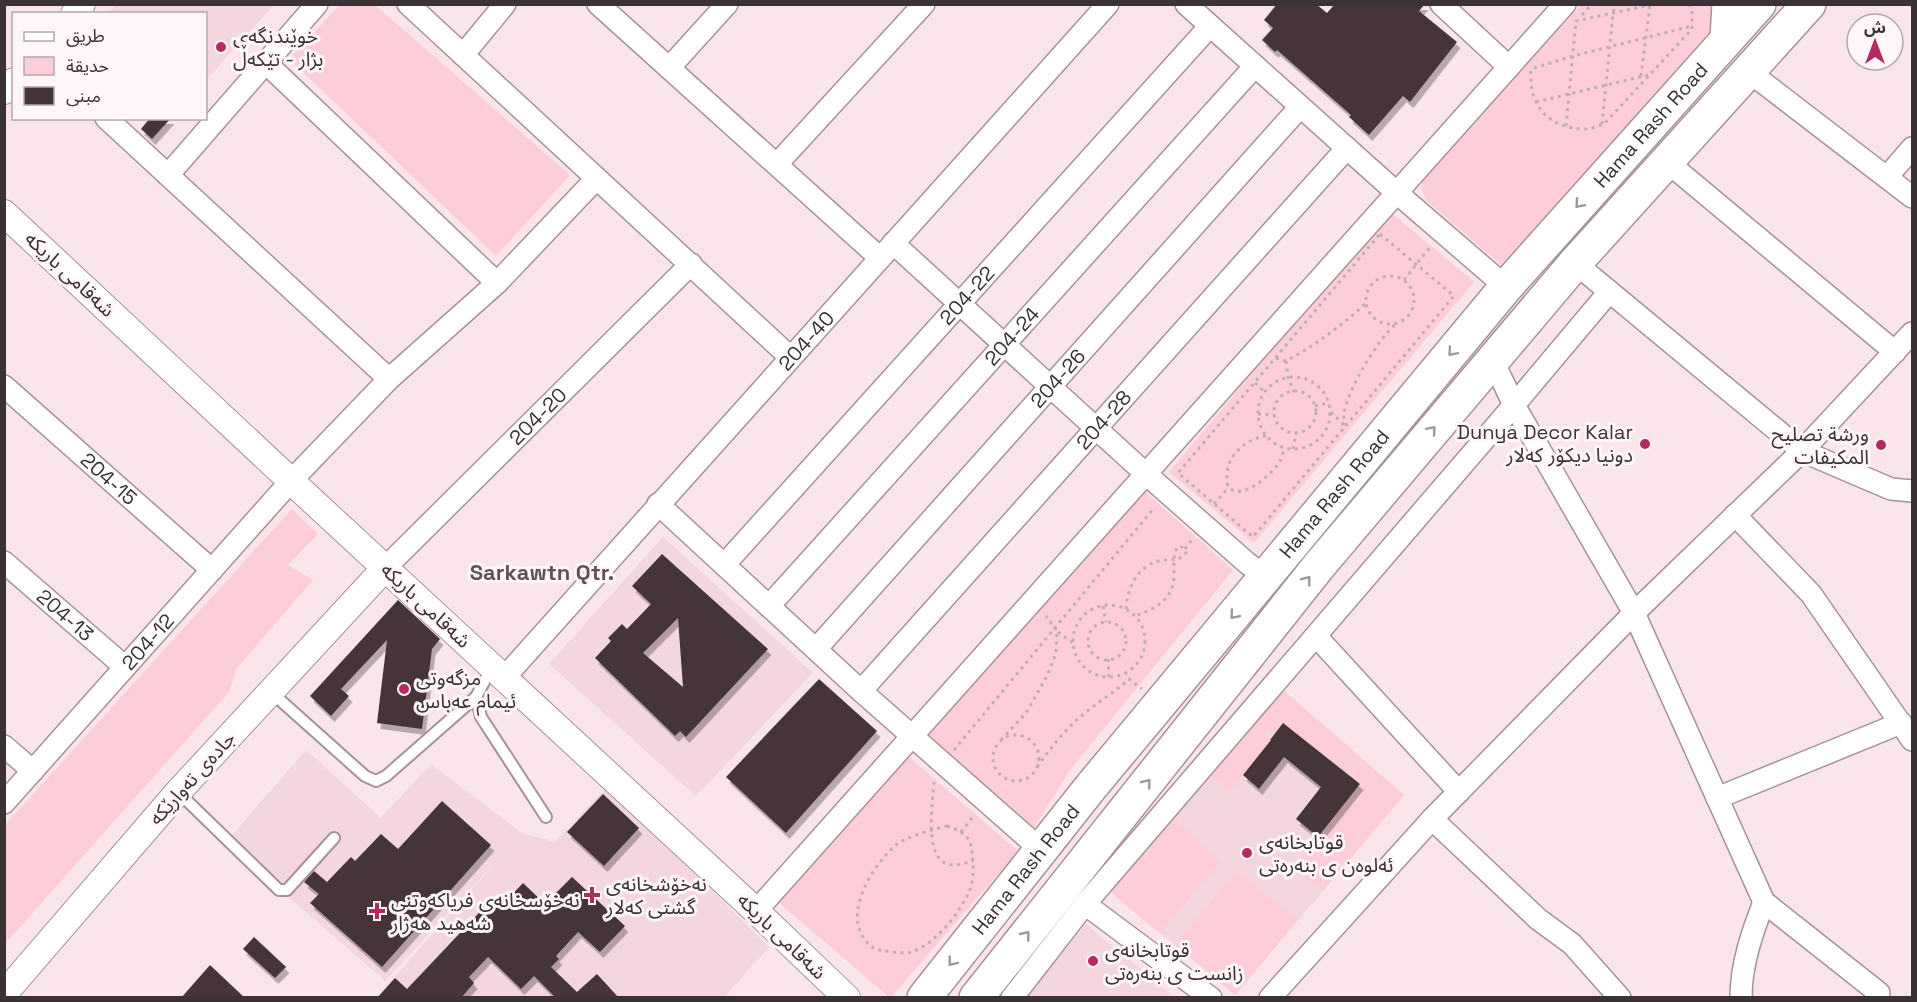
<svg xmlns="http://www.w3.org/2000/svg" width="1917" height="1002" font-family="'Space Grotesk','Noto Sans Arabic',sans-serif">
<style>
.built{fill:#f4d6de}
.green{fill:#fdcdd9}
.building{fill:#443438;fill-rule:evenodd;filter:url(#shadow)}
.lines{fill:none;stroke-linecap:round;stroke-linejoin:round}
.service-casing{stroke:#a59296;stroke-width:14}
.minor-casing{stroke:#a59296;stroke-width:24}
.tertiary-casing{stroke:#a59296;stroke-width:28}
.primary-casing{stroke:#a59296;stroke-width:36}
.trunk-casing{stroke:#a59296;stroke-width:36}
.path{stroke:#beadb1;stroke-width:3;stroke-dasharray:3 4.5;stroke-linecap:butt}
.service{stroke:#fff;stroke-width:10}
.minor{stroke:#fff;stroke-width:21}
.tertiary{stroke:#fff;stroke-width:26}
.primary{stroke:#fff;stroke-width:33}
.trunk{stroke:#fff;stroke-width:33}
.oneway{stroke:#9c989a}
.poi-dot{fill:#b52962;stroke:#fef6f8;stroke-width:2}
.labels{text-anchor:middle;stroke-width:6;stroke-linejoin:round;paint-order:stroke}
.poi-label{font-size:20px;fill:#3a3234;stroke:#fef6f8;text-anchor:start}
.street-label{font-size:20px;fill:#3a3234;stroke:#fef6f8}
.quarter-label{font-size:22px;font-weight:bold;fill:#615054;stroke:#fef6f8}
</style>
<defs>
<filter id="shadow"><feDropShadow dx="3.5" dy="6" stdDeviation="0" flood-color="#0004"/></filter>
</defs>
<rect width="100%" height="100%" fill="#fae5ea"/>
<g class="built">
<polygon points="116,5 116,4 274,5 206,80 206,14 108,13"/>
<polygon points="663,537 813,673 696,796 549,664"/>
<polygon points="1282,689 1404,795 1235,995 1108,890"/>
<polygon points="306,750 381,818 431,764 522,833 555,842 607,787 769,947 724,997 377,997 501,856 385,981 226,842"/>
<polygon points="1086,924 1174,997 1025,998"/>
</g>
<g class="green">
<polygon points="341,4 375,5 570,175 496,256 289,59"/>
<polygon points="1581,5 1715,5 1714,21 1709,33 1506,269 1426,200 1421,187 1423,179"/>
<polygon points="1389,211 1474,282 1254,543 1169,472"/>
<polygon points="1143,490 1233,570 1070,770 1033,829 924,732"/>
<polygon points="292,509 318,534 288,565 313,580 237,668 229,692 5,944 5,825"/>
<polygon points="1282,689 1404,795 1323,891 1294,865 1360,784 1283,723 1275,733 1269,728 1264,734 1271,740 1230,791 1209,773"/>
<polygon points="904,753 1018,851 891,997 889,997 776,900"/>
<polygon points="1171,817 1221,861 1159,933 1108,890"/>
<polygon points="1236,872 1298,920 1235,995 1175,945"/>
</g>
<g class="building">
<polygon points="1277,4 1316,4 1327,13 1335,4 1425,4 1419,11 1457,42 1410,102 1403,96 1369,135 1349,117 1351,115 1277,50 1275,52 1262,40 1273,28 1264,20"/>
<polygon points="150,118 171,118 152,139 141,129"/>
<path d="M662 554 768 649 686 737 680 731 675 736 595 658 611 641 608 638 622 624 627 629 651 604 632 586ZM678 618 683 687 643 653Z"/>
<polygon points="398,600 440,639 432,649 422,729 377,723 387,640 341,689 349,696 331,716 310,696"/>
<polygon points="819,679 877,731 786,833 726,777"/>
<polygon points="1283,723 1360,784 1318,837 1296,819 1321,787 1284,757 1259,789 1243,775 1271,740 1270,740"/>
<polygon points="603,794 639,828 604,866 567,832"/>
<polygon points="442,801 491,845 382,967 310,903 319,894 304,882 314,871 327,882 351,857 355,861 381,834 398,849"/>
<polygon points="572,877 625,926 600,952 578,932 556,956 559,959 551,967 577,992 597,974 619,998 556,998 534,976 521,989 488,957 469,977 474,983 461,998 377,998 395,978 407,989 494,897 502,905 523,883 545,904"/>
<polygon points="254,937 286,967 275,978 243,949"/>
<polygon points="210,965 245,998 181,998"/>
</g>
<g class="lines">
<g class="service-casing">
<g id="service">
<polyline points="492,667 476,697 481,717 546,817"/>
<polyline points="271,692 365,776 376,781 386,776 476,697"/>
<polyline points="178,792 279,890 287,890 334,838"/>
</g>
</g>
<g class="minor-casing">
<g id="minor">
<polyline points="408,4 790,357"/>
<polyline points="598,4 880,258"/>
<polyline points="1186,4 1397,193 1506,287"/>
<polyline points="1441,4 1509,67"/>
<polyline points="463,55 505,4"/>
<polyline points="266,63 497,283"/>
<polyline points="669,68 727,4"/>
<polyline points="1748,71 1912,197"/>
<polyline points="106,118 389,379"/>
<polyline points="1666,161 1895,352"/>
<polyline points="777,164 924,4"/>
<polyline points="168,175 317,4"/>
<polyline points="1887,177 1912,148"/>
<polyline points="893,243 1146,474 1247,563 1266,577"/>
<polyline points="1575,263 1802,451 1891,489 1912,491"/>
<polyline points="1492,359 1514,405 1634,613 1764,902 1879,993"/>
<path id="s1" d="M4 386 212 570"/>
<polyline points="658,504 861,691 1030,840 1042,848"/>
<polyline points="1735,515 1811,594 1912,740"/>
<path id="s2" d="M4 562 125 667"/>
<path id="s3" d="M724 565 1210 26"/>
<path id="s4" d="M386 567 691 264"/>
<path id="s5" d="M769 606 1255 66"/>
<polyline points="1316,636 1459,792"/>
<path id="s6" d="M816 649 1300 107"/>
<path id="s7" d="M504 678 1108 4"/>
<path id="s8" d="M861 691 1347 148"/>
<polyline points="4,746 33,771"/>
<polyline points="1717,798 1901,723"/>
<path id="s9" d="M4 803 291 481 389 379 497 283 596 179"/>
<polyline points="1432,819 1538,919 1572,944 1620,998"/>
<polyline points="1085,904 1211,998"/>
<polyline points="756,911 1565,4"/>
<polyline points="1012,998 1085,904 1514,405 1609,292"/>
<polyline points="1270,998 1432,819 1634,613 1802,451 1912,333"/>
<path d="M1741 998C1741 964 1752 933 1764 902"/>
</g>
</g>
<g class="tertiary-casing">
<g id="tertiary">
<polyline points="74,14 82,4"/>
<polyline points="4,91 14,81"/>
<polyline points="4,213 291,481 756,911 847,998"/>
<polyline points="4,994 178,792 386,567"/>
</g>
</g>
<g class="primary-casing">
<polyline id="primary" points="1727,39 1729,4"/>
</g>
<g class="trunk-casing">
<g id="trunk">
<path id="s10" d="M924 998 1090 788 1506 287 1759 4"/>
<polyline points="976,998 1318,567 1575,263 1809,4"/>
</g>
</g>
<g class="path">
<polyline points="1582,15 1592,4"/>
<polyline points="1534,68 1573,56 1692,26"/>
<path d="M1531 71C1528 106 1550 129 1585 129 1591 129 1598 126 1604 124L1692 29V10L1689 4"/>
<polyline points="1641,76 1650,5"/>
<polyline points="1536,102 1648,75"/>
<polyline points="1602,124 1614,4"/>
<polyline points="1566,126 1576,21 1650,5"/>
<polygon points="1380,234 1454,296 1253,537 1178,473"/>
<circle cx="1390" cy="300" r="24"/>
<polyline points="1404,280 1431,246"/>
<path d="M1276 358 1286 361C1316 345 1341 326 1366 303"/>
<polyline points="1286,361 1288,377 1294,392"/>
<circle cx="1294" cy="413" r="36"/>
<polyline points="1255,383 1265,392"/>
<circle cx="1295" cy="412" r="21"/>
<polyline points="1315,406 1329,403"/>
<polyline points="1331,412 1344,425"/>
<polyline points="1258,414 1274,415"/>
<path d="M1346 426C1345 421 1343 416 1344 412 1350 386 1377 340 1397 323"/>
<path d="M1266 436C1247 438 1226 456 1227 476 1227 481 1226 485 1231 489 1245 499 1273 473 1280 461 1282 458 1283 452 1284 448"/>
<polyline points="1293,449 1296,433"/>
<polyline points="1214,504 1229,487"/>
<polyline points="1185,549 1193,538"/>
<circle cx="1109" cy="641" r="36"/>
<polyline points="1103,606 1106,622"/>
<path d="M1126 609C1127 589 1137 566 1159 561 1171 558 1177 563 1186 553L1182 547H1177C1173 557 1174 565 1174 575 1174 599 1155 609 1135 616"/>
<circle cx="1107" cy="641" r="19"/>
<polyline points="1058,632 1073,643"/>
<polyline points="1108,659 1109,677"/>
<circle cx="1016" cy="758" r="23"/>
<polyline points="1001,740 1026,713 1047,676 1056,653 1057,631 1046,616"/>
<polyline points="954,750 1154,508"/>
<path d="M1037 767C1050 749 1064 731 1080 717 1096 703 1114 693 1129 679L1142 689"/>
<path d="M934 782C933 802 924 852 945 863 954 867 965 863 973 861"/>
<path d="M947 826C955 829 964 832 969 840 971 844 972 849 972 853 974 866 974 882 968 894 957 916 936 943 912 952 905 954 892 952 885 951 874 950 869 946 863 937 845 909 874 864 896 845 907 836 932 830 947 826Z"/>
<polyline points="961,832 975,814"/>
</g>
<use href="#service" class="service"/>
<use href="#minor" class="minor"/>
<use href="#tertiary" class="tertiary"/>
<use href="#primary" class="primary"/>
<use href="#trunk" class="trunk"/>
</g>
<defs><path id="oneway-chevron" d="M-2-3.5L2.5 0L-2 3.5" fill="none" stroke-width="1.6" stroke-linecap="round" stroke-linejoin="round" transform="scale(1.5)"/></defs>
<g class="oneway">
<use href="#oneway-chevron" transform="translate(1579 204) rotate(131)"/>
<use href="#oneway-chevron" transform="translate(1452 352) rotate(130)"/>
<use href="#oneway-chevron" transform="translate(1432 430) rotate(-50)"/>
<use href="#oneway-chevron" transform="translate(1307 580) rotate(-52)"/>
<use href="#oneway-chevron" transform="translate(1234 615) rotate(130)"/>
<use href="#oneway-chevron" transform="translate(1147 783) rotate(-52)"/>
<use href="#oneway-chevron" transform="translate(1026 935) rotate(-51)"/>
<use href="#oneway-chevron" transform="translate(952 962) rotate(128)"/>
</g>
<g class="poi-dot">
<circle cx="221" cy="47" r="6"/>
<circle cx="1645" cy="444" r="6"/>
<circle cx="1881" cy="445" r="6"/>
<circle cx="404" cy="689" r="6"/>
<circle cx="1247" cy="853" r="6"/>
<path d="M589 886h6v6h6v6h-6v6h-6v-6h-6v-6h6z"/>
<path d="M374 902h6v6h6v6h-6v6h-6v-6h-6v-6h6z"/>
<circle cx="1093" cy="961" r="6"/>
</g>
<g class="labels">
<g class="poi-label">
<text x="233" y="43">خوێندنگەی<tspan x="233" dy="23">بژار - تێکەڵ</tspan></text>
<text x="1633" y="439" text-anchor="end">Dunya Decor Kalar<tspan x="1633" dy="23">دونیا دیکۆر کەلار</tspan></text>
<text x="1869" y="441" text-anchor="end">ورشة تصليح<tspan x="1869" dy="23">المكيفات</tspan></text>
<text x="416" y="685">مزگەوتی<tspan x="416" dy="23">ئیمام عەباس</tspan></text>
<text x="1259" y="849">قوتابخانەی<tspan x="1259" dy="23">ئەلوەن ی بنەرەتی</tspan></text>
<text x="606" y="891">نەخۆشخانەی<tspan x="606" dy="23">گشتی کەلار</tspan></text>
<text x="391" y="907">نەخۆسخانەی فریاکەوتنی<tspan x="391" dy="23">شەهید هەژار</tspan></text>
<text x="1105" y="957">قوتابخانەی<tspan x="1105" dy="23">زانست ی بنەرەتی</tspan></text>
</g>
<g class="street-label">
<text dy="7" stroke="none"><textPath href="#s10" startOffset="1136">Hama Rash Road</textPath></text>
<text transform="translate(70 274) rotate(43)" y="7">شەقامی باریکە</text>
<text dy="7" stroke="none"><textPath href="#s3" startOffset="363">204-22</textPath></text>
<text dy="7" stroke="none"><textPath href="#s5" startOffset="363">204-24</textPath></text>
<text dy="7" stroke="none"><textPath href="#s7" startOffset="453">204-40</textPath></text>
<text dy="7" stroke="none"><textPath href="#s6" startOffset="363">204-26</textPath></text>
<text dy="7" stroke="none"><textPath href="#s4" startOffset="214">204-20</textPath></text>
<text dy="7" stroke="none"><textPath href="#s8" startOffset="364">204-28</textPath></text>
<text dy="7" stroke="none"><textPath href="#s1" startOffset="140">204-15</textPath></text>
<text dy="7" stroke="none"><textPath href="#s10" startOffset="650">Hama Rash Road</textPath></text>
<text transform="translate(426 605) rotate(43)" y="7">شەقامی باریکە</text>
<text dy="7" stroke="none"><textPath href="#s2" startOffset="81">204-13</textPath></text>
<text dy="7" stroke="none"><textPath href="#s9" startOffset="216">204-12</textPath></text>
<text transform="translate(192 778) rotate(-48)" y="7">جادەی تەوارێکە</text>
<text dy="7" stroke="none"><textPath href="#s10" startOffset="164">Hama Rash Road</textPath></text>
<text transform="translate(782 936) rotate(44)" y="7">شەقامی باریکە</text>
</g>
<g class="quarter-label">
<text x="542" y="580">Sarkawtn Qtr.</text>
</g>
</g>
<rect width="1917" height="1002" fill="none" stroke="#3a3234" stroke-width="12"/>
<rect x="12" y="12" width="195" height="108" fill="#fef6f8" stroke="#b0a8aa" stroke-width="1.5"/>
<rect x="24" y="32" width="30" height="9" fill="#ffffff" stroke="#b0a8aa" stroke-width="1.5"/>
<text x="66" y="42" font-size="18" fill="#3a3234">طريق</text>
<rect x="24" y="57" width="30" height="18" fill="#fdcdd9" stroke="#b0a8aa" stroke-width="1.5"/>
<text x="66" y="72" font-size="18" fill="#3a3234">حديقة</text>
<rect x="24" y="87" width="30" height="18" fill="#443438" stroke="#b0a8aa" stroke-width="1.5"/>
<text x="66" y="102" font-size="18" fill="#3a3234">مبنى</text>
<g transform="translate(1875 42)"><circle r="28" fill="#fef6f8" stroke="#b0a8aa" stroke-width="1.5"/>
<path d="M0-4.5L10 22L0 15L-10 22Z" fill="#b52962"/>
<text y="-9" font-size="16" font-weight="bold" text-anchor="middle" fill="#3a3234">ش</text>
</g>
</svg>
